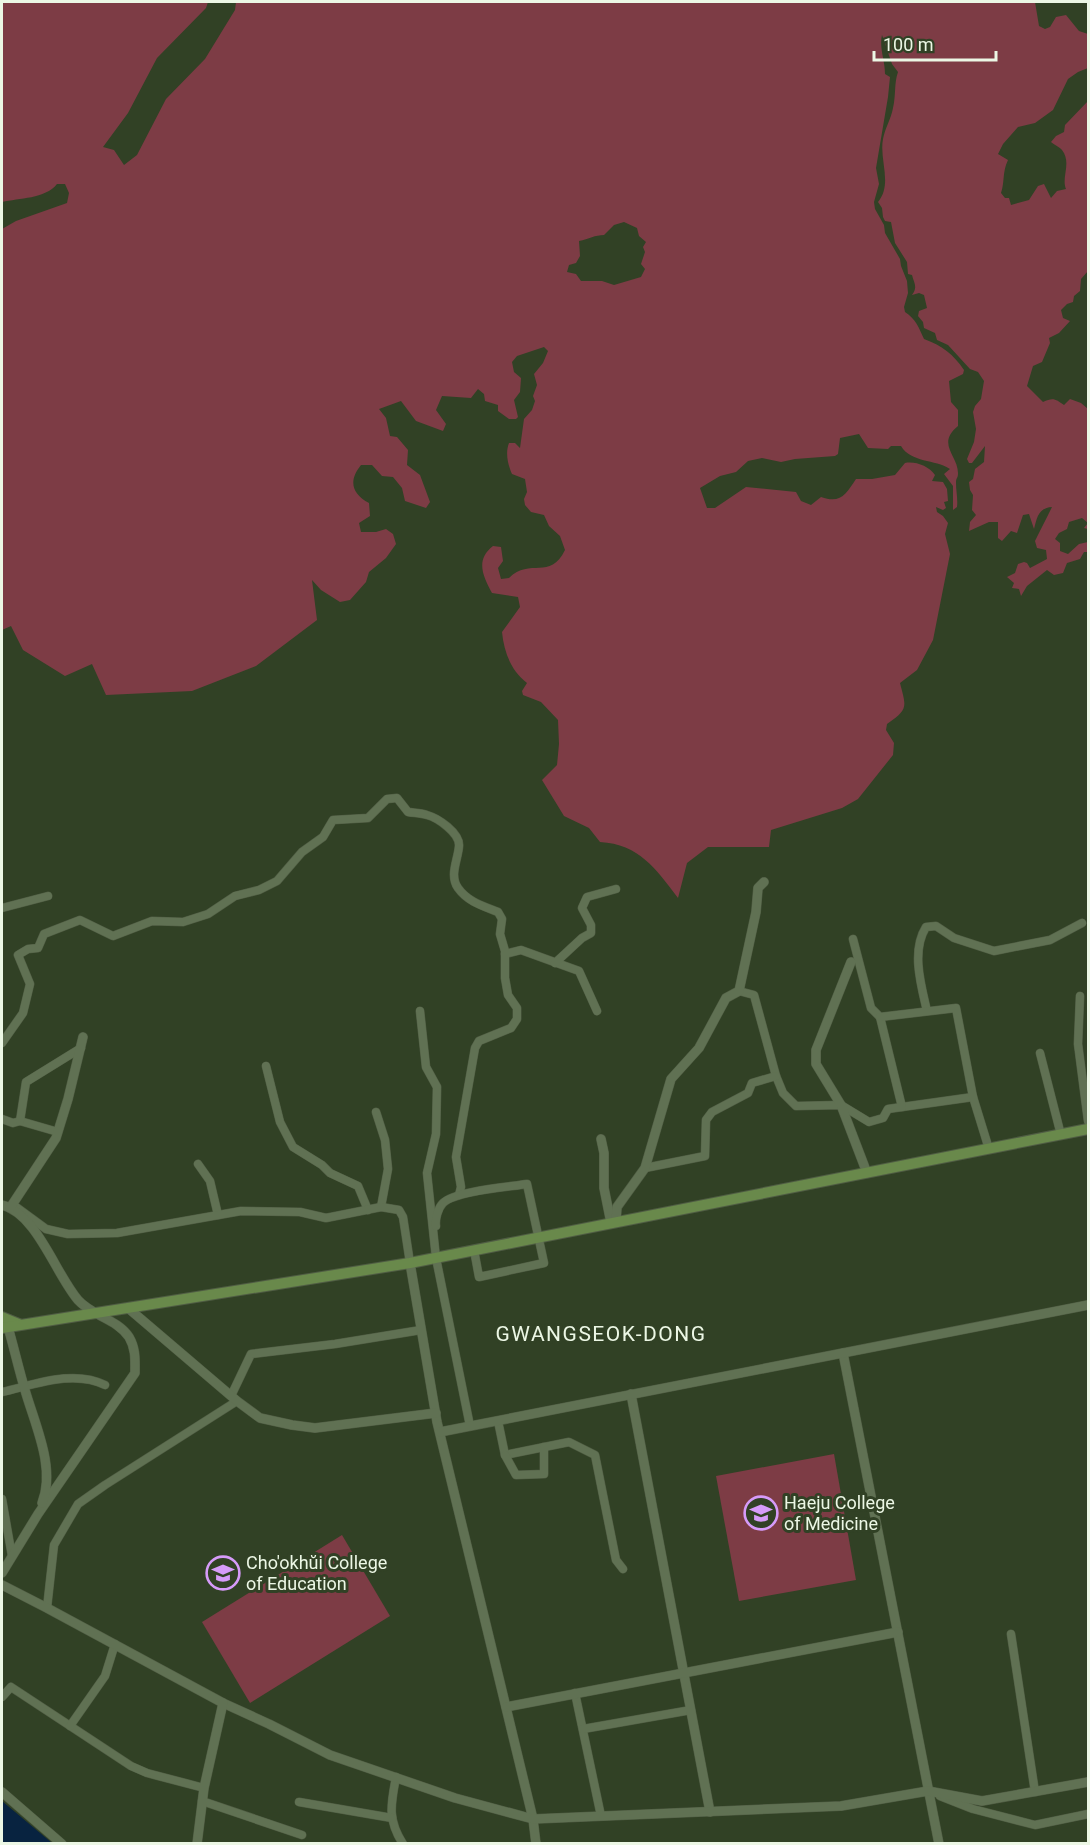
<svg xmlns="http://www.w3.org/2000/svg" width="1090" height="1845" font-family="Roboto,sans-serif">
<style>
.green{fill:#7d3c45;fill-rule:evenodd}
.water{fill:#082340}
.lines{fill:none;stroke-linecap:round;stroke-linejoin:round}
.minor-casing{stroke:#505d44;stroke-width:9}
.tertiary-casing{stroke:#505d44;stroke-width:10}
.secondary-casing{stroke:#505d44;stroke-width:12}
.minor{stroke:#607153;stroke-width:8}
.tertiary{stroke:#607153;stroke-width:9}
.secondary{stroke:#69894b;stroke-width:10}
.labels{text-anchor:middle;stroke-width:6;stroke-linejoin:round;paint-order:stroke}
.poi-label{font-size:18px;fill:#ecf7e5;stroke:#314125;text-anchor:start}
.quarter-label{font-size:21px;letter-spacing:1.5px;fill:#ecf7e5;stroke:#314125}
</style>
<rect width="100%" height="100%" fill="#314125"/>
<g class="green">
<path d="M2 2H208L206 8 157 58 128 113 103 147 114 150 124 165 137 155 166 99 205 59 235 10 236 2H1035L1039 26 1045 29 1050 27 1056 17 1066 15 1079 31 1088 34V68L1078 72 1068 79 1053 110 1035 123 1018 127 1003 144 998 154 1008 160C1002 173 1005 180 1001 193L1005 198H1009L1011 205 1029 200 1038 186 1044 184 1051 198 1057 191 1066 189C1061 177 1072 163 1062 150 1060 147 1054 145 1051 142L1056 136 1064 132 1065 125 1088 101V271L1081 279 1080 291 1074 296 1073 302 1067 304 1061 310 1063 318 1070 321 1059 333 1049 338 1050 343 1042 362 1033 366 1027 386 1043 402C1053 397 1056 399 1064 405L1070 399 1081 403 1088 409V529L1084 528 1088 523 1082 518 1069 522 1067 529 1059 533 1055 539 1060 543V551L1068 554 1079 544 1088 542V552H1084L1080 559 1067 563 1063 573 1054 575 1047 570 1027 586 1021 596 1019 589 1012 588 1014 583 1007 577 1015 573 1018 564 1024 562 1027 563 1030 568 1047 559 1046 550 1037 548 1035 541C1041 529 1046 519 1052 507 1038 508 1037 518 1034 529L1029 514 1023 515 1017 533 1011 531 1002 541 998 538V522H989L969 531 970 522 976 515 972 510 973 495 970 490 969 482 973 479 975 469 984 462 985 446 972 463H969L967 459 974 442 976 429 973 412 975 406 981 399 984 381 978 372 970 369 948 345 937 340 935 333 924 328 923 322 918 316 919 311 927 308 924 295 919 293 912 295C918 287 914 283 912 275L908 274 907 262 895 243 891 222 885 221 883 217 882 208 878 202C893 184 879 160 883 139 885 128 891 119 893 108 896 96 894 83 898 72L892 64 882 35C879 48 885 60 885 74L890 77 888 97 876 168 879 184 874 202 875 209 884 225 885 233 900 259 901 266 907 281 908 293 904 307 905 312C916 319 919 328 924 339 943 346 953 354 964 370L963 374 949 381 951 402 958 410V426C936 444 958 455 958 473 958 479 956 477 956 483 956 491 958 499 957 507L953 510V486L944 474 950 469C935 459 911 463 901 446H891L888 449 868 448 859 434 840 438 838 454 835 456 795 459 781 462 762 458 748 461 736 472 720 476 700 488 707 508H715L746 487 796 492 801 501 811 505 821 497C841 504 846 494 856 479H872L895 475 905 463C915 461 929 466 935 475L932 481 943 482 947 489 948 501 944 502 946 508 943 510 936 507 937 512 943 516 948 523 945 534 950 554 933 640 917 670 900 683C906 707 909 709 887 724L886 730 894 743 893 755 858 799 842 808 771 830 769 847H708L687 863 678 898C656 869 639 844 600 842L589 828 564 816 542 780 557 765 559 744 558 720 541 702 523 695 522 691 527 683C511 671 504 652 502 632L520 607 518 597 492 593C483 576 475 560 493 546L501 547 503 561 498 568 501 579 509 578C530 557 550 581 565 550L560 536 549 526 544 515 531 512 525 505 524 499 527 492 525 479 512 474C508 465 505 453 509 443H515L520 448 524 419 532 410 535 401 533 396 537 385 534 374 543 363 548 351 544 347 517 356 512 362 514 372 521 378 520 392 514 400 518 417 516 419H509L498 411V405L485 401 484 394 478 389 471 398 442 396 436 410 446 424 443 431 416 421 401 401 379 409 386 418 390 436 397 437 408 450 407 465 420 475 430 502 426 508 405 501 402 488 393 477 382 476 372 465H361C348 481 352 494 369 503L370 516 359 523 361 532H376L386 529 393 534 396 544 386 558 369 572 366 582 350 600 340 602 321 590 312 580 317 620 256 666 192 691 106 695 92 664 65 676 23 650 11 626 2 630V229L16 221 67 203 69 193 65 184H57C45 199 19 198 2 202ZM624 222 637 228 639 236 646 242 643 247 645 252 641 264 645 269 641 277 614 285 602 281H581L576 274 567 272 569 265 576 263 580 256 579 241C589 239 595 235 604 235L614 225Z"/>
<polygon points="834,1454 856,1580 739,1601 716,1476"/>
<polygon points="342,1535 390,1616 250,1703 202,1622"/>
</g>
<polygon class="water" points="2,1801 52,1843 2,1843"/>
<g class="lines">
<g class="minor-casing">
<g id="minor">
<polyline points="2,908 48,896"/>
<polyline points="853,939 871,1008 880,1017 902,1107 973,1097"/>
<polyline points="505,954 521,950 579,971 597,1011"/>
<polyline points="555,963 582,938 591,933 591,925 582,908 587,897 616,889"/>
<polyline points="739,991 754,995 776,1076 783,1093 796,1106 841,1105 869,1122 883,1118 888,1109 902,1107"/>
<polyline points="1080,996 1078,1044 1088,1121"/>
<polyline points="420,1011 426,1067 437,1087 436,1134 427,1173 436,1258 470,1426"/>
<path d="M927 1011C921 985 911 951 926 927L936 926 954 938 994 951 1050 940 1082 923"/>
<polyline points="880,1017 956,1008 973,1097 989,1149"/>
<path d="M2 1043 23 1013 30 984 18 955 28 949 38 948 44 934 80 920 113 936 152 921 183 922 208 914 235 896 259 890 277 881 302 852 323 837 333 820 368 818 387 799 397 798 408 812C414 813 421 813 427 815 438 818 460 833 459 846 458 860 449 875 458 888 468 902 483 906 498 912L502 919 500 934 505 951V978L508 995 517 1008V1019L511 1028 479 1041 475 1048 456 1157 461 1187 459 1195"/>
<polyline points="1040,1053 1061,1135"/>
<polyline points="266,1066 280,1122 293,1147 322,1165 330,1173 358,1186 368,1210"/>
<polyline points="376,1112 385,1140 388,1169 381,1207"/>
<polyline points="2,1119 13,1123 20,1121 58,1132"/>
<polyline points="20,1121 26,1082 81,1048"/>
<polyline points="198,1164 210,1181 218,1215"/>
<polyline points="645,1168 705,1156 706,1120 712,1112 748,1093 752,1083 776,1076"/>
<polyline points="16,1207 46,1229 68,1234 117,1233 241,1211 300,1212 326,1218 381,1207 399,1210 403,1217 410,1263"/>
<path d="M436 1226C435 1219 438 1208 443 1203 455 1191 509 1187 527 1184L544 1263 479 1277 474 1250"/>
<path d="M2 1392C34 1385 73 1369 105 1385"/>
<polyline points="231,1396 251,1354 335,1344 421,1330"/>
<polyline points="498,1421 505,1455 569,1442 595,1455 616,1560 623,1569"/>
<polyline points="505,1455 516,1475 544,1474 544,1447"/>
<polyline points="2,1499 12,1556"/>
<polyline points="47,1608 54,1545 78,1504 105,1485 237,1401"/>
<polyline points="1011,1634 1035,1792"/>
<polyline points="575,1693 601,1816"/>
<polyline points="2,1697 11,1687 131,1766 147,1773 204,1788"/>
<polyline points="70,1726 105,1676 115,1644"/>
<polyline points="583,1729 691,1710"/>
<path d="M396 1777C391 1804 387 1819 403 1844"/>
<polyline points="940,1796 973,1809 1035,1825 1088,1814"/>
<polyline points="202,1801 302,1835"/>
<polyline points="299,1802 392,1818"/>
</g>
</g>
<g class="tertiary-casing">
<g id="tertiary">
<polyline points="851,962 816,1050 816,1064 841,1105 867,1173"/>
<polyline points="601,1139 604,1153 604,1188 611,1223"/>
<path d="M2 1205C37 1214 55 1273 78 1300 92 1316 117 1319 129 1337 136 1349 135 1360 135 1373L38 1514 2 1573"/>
<polyline points="10,1208 56,1138 68,1099 83,1037"/>
<polyline points="616,1222 617,1207 645,1168 671,1079 699,1048 726,998 739,991 756,912 758,888 764,882"/>
<polyline points="410,1263 437,1422 533,1819 536,1844"/>
<polyline points="128,1308 237,1401 260,1418 292,1425 315,1428 436,1413"/>
<path d="M8 1327C14 1348 19 1370 25 1390 35 1425 56 1468 42 1503"/>
<polyline points="843,1353 939,1844"/>
<polyline points="631,1394 710,1812"/>
<polyline points="440,1432 1088,1305"/>
<polyline points="2,1585 47,1608 223,1703 269,1724 330,1755 455,1798 533,1819 841,1806 928,1791 982,1801 1088,1782"/>
<polyline points="506,1707 898,1632"/>
<polyline points="2,1792 62,1844"/>
<polyline points="197,1844 204,1788 223,1703"/>
</g>
</g>
<g class="secondary-casing">
<g id="secondary">
<polyline points="2,1317 19,1324"/>
<polyline points="2,1328 410,1263 1088,1129"/>
</g>
</g>
<use href="#minor" class="minor"/>
<use href="#tertiary" class="tertiary"/>
<use href="#secondary" class="secondary"/>
</g>
<defs>
<g id="university-ring" transform="scale(1.725)"><circle r="9.5" fill="#314125" stroke="#d69bf9" stroke-width="1.5"/><path d="M0-5L7-2L0 1L-7-2ZM-4 1L0 2.5L4 1V4Q0 6-4 4Z" fill="#d69bf9"/></g>
</defs>
<g fill-rule="evenodd">
<use href="#university-ring" x="761" y="1513"/>
<use href="#university-ring" x="223" y="1573"/>
</g>
<g class="labels">
<g class="poi-label">
<text x="784" y="1509">Haeju College<tspan x="784" dy="21">of Medicine</tspan></text>
<text x="246" y="1569">Cho'okhŭi College<tspan x="246" dy="21">of Education</tspan></text>
</g>
<g class="quarter-label">
<text x="601" y="1341">GWANGSEOK-DONG</text>
</g>
</g>
<rect width="1090" height="1845" fill="none" stroke="#ecf7e5" stroke-width="6"/>
<path d="M874 51v9h122v-9" fill="none" stroke="#ecf7e5" stroke-width="3"/>
<text x="883" y="51" font-size="18" fill="#ecf7e5" stroke="#314125" stroke-width="4.5" paint-order="stroke">100 m</text>
</svg>
